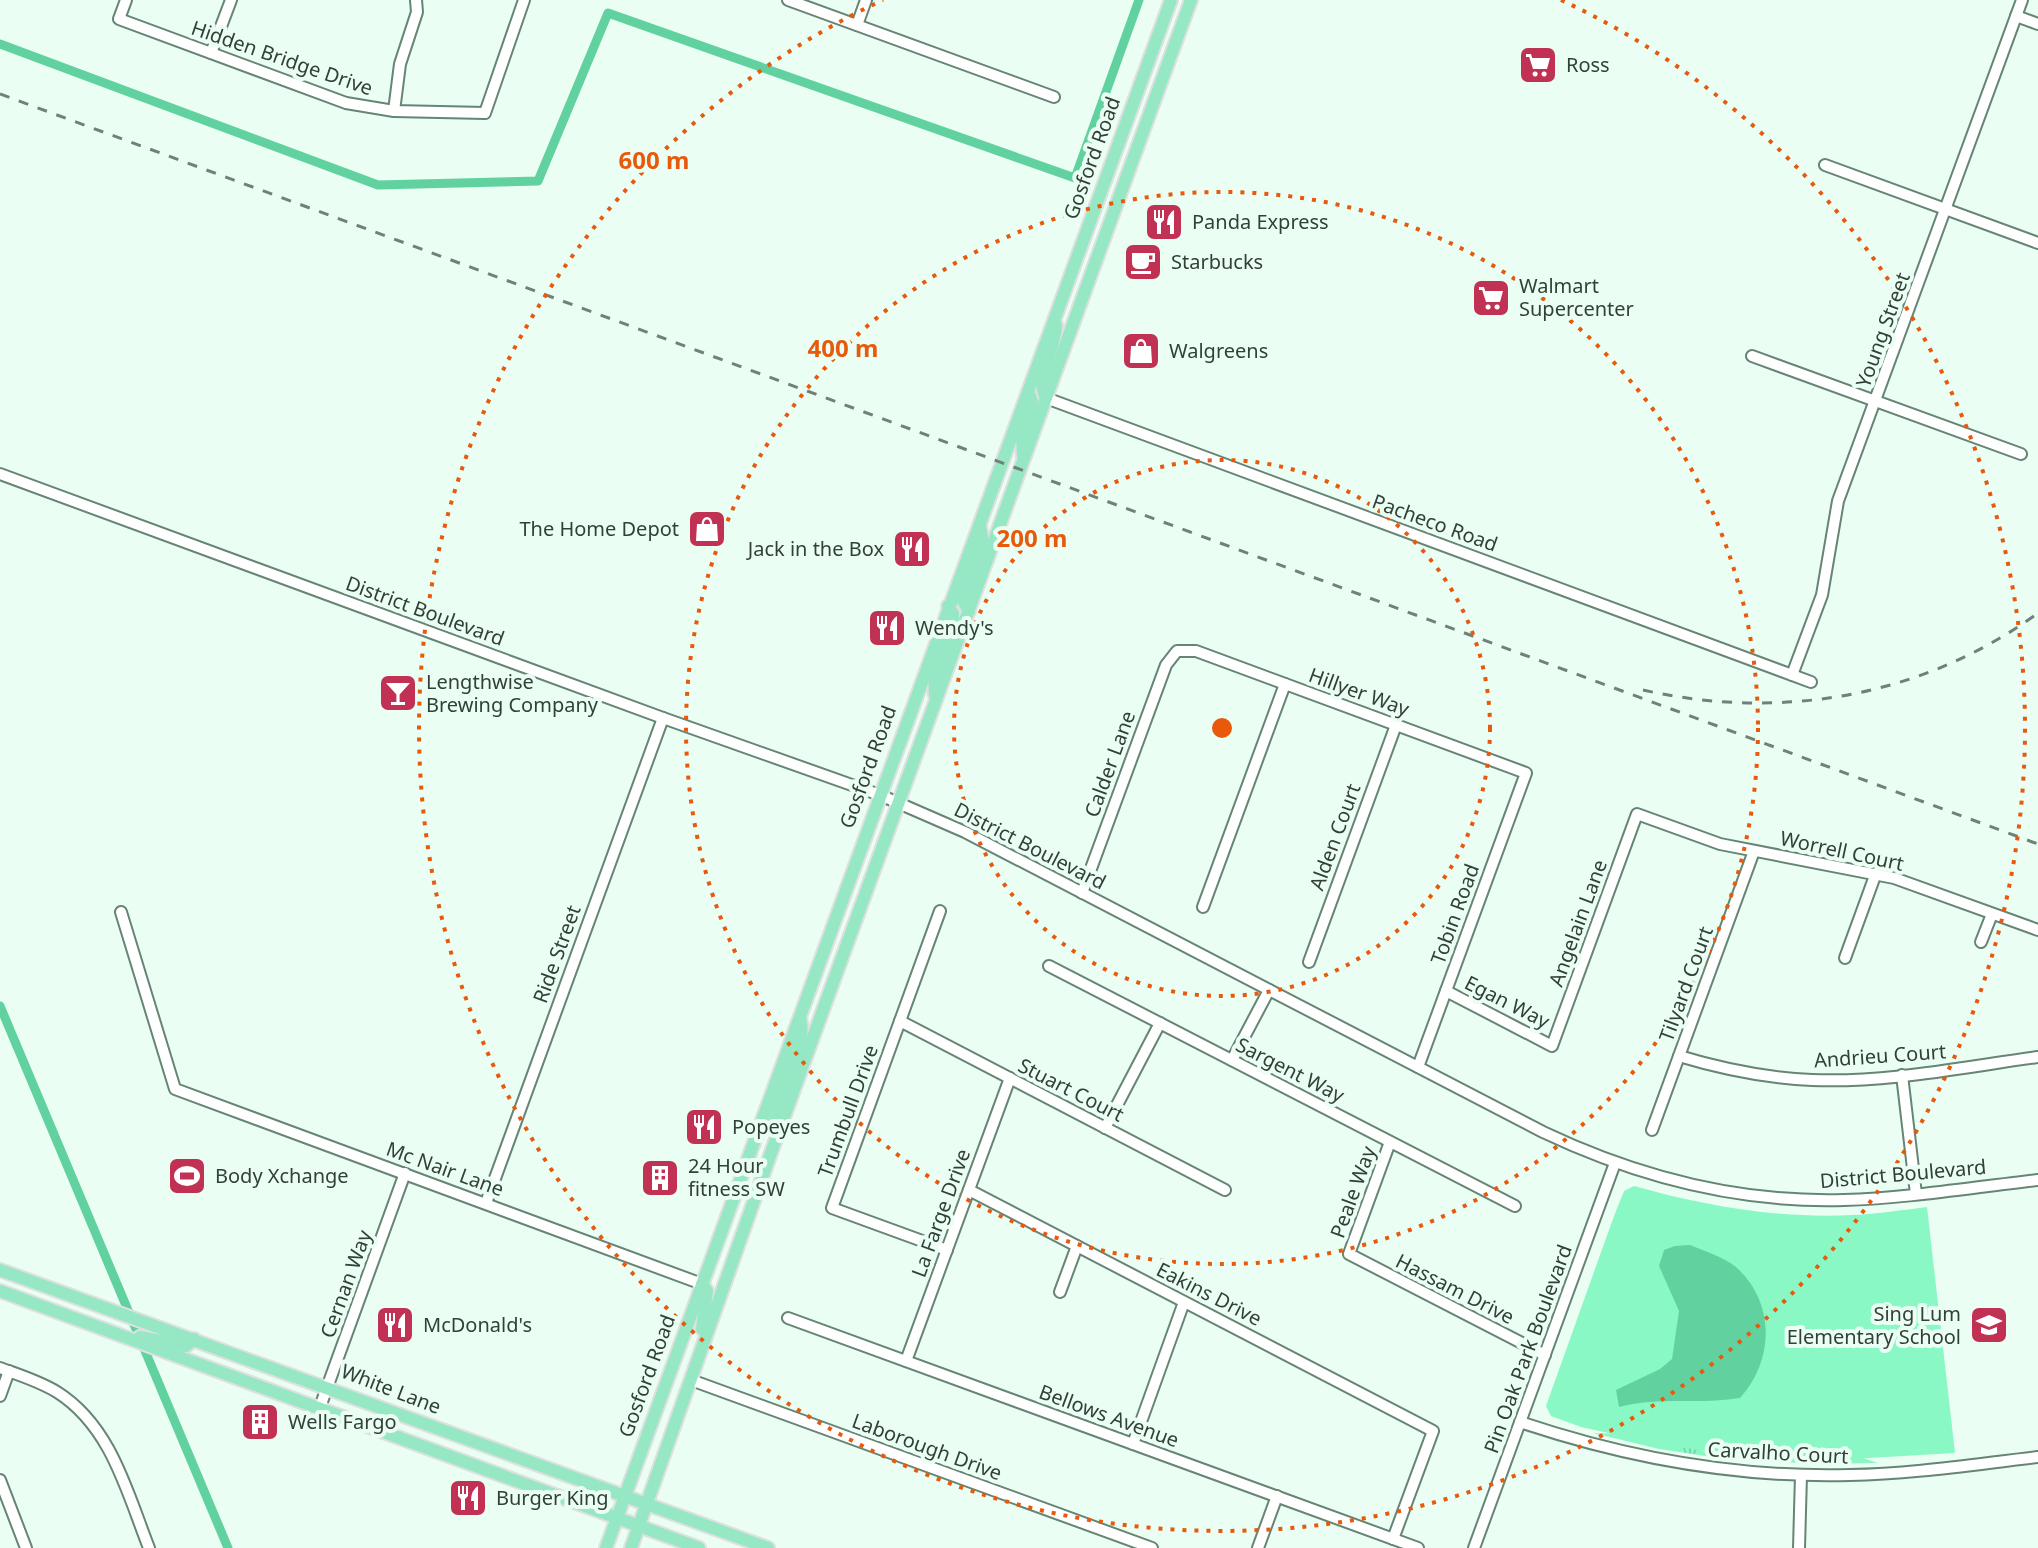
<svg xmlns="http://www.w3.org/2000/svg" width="2038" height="1548" font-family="'Noto Sans',sans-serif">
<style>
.grass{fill:url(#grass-tufts)}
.park{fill:#8af8c5}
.water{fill:#61d1a0}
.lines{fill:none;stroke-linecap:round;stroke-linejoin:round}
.canal{stroke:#61d1a0;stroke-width:9}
.minor-casing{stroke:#668575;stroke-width:14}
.major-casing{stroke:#dee0df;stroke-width:16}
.minor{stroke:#fff;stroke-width:10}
.major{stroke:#96e8c5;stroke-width:12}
.rail{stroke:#718179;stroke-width:3;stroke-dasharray:10 10;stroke-linecap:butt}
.ring{fill:none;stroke:#e8590c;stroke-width:4;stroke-dasharray:4 8}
.labels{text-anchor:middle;stroke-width:8;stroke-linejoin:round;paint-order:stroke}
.street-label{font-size:20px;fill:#324039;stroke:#eafef3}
.poi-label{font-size:20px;fill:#324039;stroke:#eafef3;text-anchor:start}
.centre{fill:#e8590c;stroke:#eafef3;stroke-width:4}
.ring-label{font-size:24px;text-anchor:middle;font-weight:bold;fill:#e8590c;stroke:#eafef3;stroke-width:8;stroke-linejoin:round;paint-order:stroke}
</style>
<defs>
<pattern id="grass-tufts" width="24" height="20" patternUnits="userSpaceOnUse" patternTransform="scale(2)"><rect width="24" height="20" fill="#8af8c5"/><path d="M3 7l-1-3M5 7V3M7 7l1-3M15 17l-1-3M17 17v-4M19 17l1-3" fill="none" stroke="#78d6aa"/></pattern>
</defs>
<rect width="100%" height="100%" fill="#eafef3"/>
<g class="grass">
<polygon points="1593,1433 1636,1434 1684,1443 1719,1458 1659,1449"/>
<polygon points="1841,1451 1878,1463 1818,1464 1743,1460 1778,1452"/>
</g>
<path class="park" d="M1634 1186C1704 1206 1780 1219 1853 1215 1878 1214 1902 1210 1927 1207L1955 1453 1834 1460 1743 1458 1636 1439 1581 1427 1551 1416 1546 1406 1614 1216 1624 1191Z"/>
<path class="water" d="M1690 1245C1704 1251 1724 1257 1736 1267 1775 1302 1775 1359 1740 1398 1699 1405 1660 1396 1619 1407L1616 1390 1660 1369 1672 1359 1679 1311 1659 1266 1664 1250 1675 1246Z"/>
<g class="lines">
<g class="canal">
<polyline points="0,44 378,185 538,181 608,13 1075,178 1139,0"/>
<polyline points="0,1006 228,1548"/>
</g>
<g class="minor-casing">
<g id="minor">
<polyline points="126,0 119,19 346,103 394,111 485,113 524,0"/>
<polyline points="788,0 1054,97"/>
<polyline points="2016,16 2038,24"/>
<polyline points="857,25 866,0"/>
<polyline points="211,53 231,0"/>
<polyline points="394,111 400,64 417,12 416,0"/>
<polyline points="1825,165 2038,243"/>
<polyline points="1752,356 2021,454"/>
<polyline points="1046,398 1811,682"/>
<path d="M0 474 663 718 880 795 965 832 1543 1132C1638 1177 1739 1203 1844 1200 1909 1198 1974 1187 2038 1180"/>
<polyline points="1792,675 1822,595 1838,501 2022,0"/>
<polyline points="1082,893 1166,665 1177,651 1196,651 1526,773 1418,1067"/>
<polyline points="1203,907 1285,684"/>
<polyline points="940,911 832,1208 947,1250"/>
<polyline points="121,912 175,1089 702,1284"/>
<polyline points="1981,942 1992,914"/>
<polyline points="1845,958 1876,873"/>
<polyline points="1309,962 1396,725"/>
<polyline points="1049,966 1515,1206"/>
<polyline points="1446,991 1552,1046 1637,814 1720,844 1894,878 2038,930"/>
<polyline points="900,1021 1225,1190"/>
<path d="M1679 1056C1722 1069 1766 1078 1812 1080 1887 1083 1964 1067 2038 1057"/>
<polyline points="1232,1060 1269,990"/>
<polyline points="1902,1075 1916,1194"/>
<polyline points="1105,1128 1160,1023"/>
<polyline points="1652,1130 1754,851"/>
<polyline points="1390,1142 1349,1254 1545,1355"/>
<polyline points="969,1190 1433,1431 1393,1539"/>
<polyline points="486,1203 663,718"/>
<polyline points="1060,1292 1077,1246"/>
<polyline points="788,1318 1418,1548"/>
<polyline points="906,1361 1010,1078"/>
<path d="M0 1368C19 1375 39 1381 57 1392 111 1426 127 1492 149 1548"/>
<polyline points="691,1380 1152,1548"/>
<polyline points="0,1396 9,1371"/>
<polyline points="320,1407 405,1173"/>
<path d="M1520 1422C1627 1458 1737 1478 1850 1475 1913 1474 1976 1464 2038 1457"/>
<polyline points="1133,1444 1184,1302"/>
<polyline points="0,1480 26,1548"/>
<polyline points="1258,1548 1277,1496"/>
<polyline points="1474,1548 1615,1163"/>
<polyline points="1799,1548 1801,1475"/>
</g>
</g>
<g class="major-casing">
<g id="major">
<path d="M1046 398C1034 376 1056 349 1056 325"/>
<polyline points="1023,456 1022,435 1032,402 1030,396"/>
<polyline points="969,611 963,601 983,544 980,526"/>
<polyline points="935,695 934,676 953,623 953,614 948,606"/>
<path d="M774 1127C778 1093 809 1049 800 1018"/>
<polyline points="0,1270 768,1548"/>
<polyline points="702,1284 707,1291 702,1329"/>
<polyline points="0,1291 699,1548"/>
<polyline points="140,1337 186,1346 194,1339"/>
<polyline points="606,1548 1171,0"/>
<polyline points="631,1548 772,1150 1191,0"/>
</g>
</g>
<use href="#minor" class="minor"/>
<use href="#major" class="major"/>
<g class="rail">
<polyline points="0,94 2038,844"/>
<path d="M1643 690C1781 721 1923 697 2038 613"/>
</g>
</g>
<g class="ring">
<circle cx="1222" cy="728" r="268"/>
<circle cx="1222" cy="728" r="536"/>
<path d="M1561 0A803 803 0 1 1 883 0"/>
</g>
<defs>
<g id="supermarket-square" transform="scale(2)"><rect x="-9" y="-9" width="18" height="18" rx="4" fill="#c13153" stroke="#eafef3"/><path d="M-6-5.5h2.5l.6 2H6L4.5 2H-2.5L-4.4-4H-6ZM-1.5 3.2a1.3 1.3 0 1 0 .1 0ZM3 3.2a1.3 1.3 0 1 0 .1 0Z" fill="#fff"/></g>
<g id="restaurant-square" transform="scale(2)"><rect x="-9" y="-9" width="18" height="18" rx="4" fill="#c13153" stroke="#eafef3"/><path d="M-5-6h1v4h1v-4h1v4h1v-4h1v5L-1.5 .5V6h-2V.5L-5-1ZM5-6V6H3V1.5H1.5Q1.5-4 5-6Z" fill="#fff"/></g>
<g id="cafe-square" transform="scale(2)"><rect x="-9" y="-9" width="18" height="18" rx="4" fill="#c13153" stroke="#eafef3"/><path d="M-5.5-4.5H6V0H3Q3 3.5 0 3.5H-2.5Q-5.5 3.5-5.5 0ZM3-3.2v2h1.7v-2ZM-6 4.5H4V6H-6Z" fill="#fff"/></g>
<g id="shop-square" transform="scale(2)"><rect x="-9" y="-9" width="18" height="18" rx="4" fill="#c13153" stroke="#eafef3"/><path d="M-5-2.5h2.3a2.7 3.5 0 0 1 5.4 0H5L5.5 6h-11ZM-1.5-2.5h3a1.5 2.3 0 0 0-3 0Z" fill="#fff"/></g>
<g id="bar-square" transform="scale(2)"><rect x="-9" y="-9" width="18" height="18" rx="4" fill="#c13153" stroke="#eafef3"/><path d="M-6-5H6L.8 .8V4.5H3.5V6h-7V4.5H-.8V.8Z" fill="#fff"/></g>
<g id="stadium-square" transform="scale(2)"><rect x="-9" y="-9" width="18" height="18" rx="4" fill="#c13153" stroke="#eafef3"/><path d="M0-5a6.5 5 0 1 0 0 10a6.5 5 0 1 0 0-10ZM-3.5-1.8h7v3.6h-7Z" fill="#fff"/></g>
<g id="building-square" transform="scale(2)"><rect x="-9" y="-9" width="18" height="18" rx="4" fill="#c13153" stroke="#eafef3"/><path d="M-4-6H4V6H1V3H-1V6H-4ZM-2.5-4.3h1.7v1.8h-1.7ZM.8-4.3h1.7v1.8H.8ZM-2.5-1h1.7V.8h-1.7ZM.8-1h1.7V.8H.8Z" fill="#fff"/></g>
<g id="school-square" transform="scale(2)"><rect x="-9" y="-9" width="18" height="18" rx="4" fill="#c13153" stroke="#eafef3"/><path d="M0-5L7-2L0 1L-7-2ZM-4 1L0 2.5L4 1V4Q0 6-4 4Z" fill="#fff"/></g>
</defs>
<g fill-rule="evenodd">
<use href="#supermarket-square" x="1538" y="65"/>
<use href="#restaurant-square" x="1164" y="222"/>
<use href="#cafe-square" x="1143" y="262"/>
<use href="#supermarket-square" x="1491" y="298"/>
<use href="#shop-square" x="1141" y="351"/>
<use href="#shop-square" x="707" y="529"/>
<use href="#restaurant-square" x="912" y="549"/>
<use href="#restaurant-square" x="887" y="628"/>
<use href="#bar-square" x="398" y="693"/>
<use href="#restaurant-square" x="704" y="1127"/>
<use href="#stadium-square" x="187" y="1176"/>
<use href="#building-square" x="660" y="1178"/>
<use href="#restaurant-square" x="395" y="1325"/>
<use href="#school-square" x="1989" y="1325"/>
<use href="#building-square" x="260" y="1422"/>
<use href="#restaurant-square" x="468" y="1498"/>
</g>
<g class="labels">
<g class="street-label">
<text transform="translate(282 58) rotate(19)" y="7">Hidden Bridge Drive</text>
<text transform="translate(1092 158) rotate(-70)" y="7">Gosford Road</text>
<text transform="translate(1883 330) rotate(-70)" y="7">Young Street</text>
<text transform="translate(1435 523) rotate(20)" y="7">Pacheco Road</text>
<text transform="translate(425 611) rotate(20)" y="7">District Boulevard</text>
<text transform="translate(1359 692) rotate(20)" y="7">Hillyer Way</text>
<text transform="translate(1110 764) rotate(-70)" y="7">Calder Lane</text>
<text transform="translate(868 767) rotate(-70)" y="7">Gosford Road</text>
<text transform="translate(1335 837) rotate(-70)" y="7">Alden Court</text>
<text transform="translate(1030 846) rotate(27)" y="7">District Boulevard</text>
<text transform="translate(1842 851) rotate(12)" y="7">Worrell Court</text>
<text transform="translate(1455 914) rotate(-70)" y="7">Tobin Road</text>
<text transform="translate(1578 923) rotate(-70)" y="7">Angelain Lane</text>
<text transform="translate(557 954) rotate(-70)" y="7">Ride Street</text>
<text transform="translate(1686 984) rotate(-70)" y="7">Tilyard Court</text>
<text transform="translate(1507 1002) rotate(27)" y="7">Egan Way</text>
<text transform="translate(1880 1056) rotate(-4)" y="7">Andrieu Court</text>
<text transform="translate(1290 1070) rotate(27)" y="7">Sargent Way</text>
<text transform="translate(1071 1090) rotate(27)" y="7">Stuart Court</text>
<text transform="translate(848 1111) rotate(-70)" y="7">Trumbull Drive</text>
<text transform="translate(445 1169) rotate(20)" y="7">Mc Nair Lane</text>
<text transform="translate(1903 1174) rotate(-5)" y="7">District Boulevard</text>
<text transform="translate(1353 1192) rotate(-70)" y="7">Peale Way</text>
<text transform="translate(941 1213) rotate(-70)" y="7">La Farge Drive</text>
<text transform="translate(346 1284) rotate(-70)" y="7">Cernan Way</text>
<text transform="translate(1455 1289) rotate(27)" y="7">Hassam Drive</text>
<text transform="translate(1209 1294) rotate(27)" y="7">Eakins Drive</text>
<text transform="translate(1528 1349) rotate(-70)" y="7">Pin Oak Park Boulevard</text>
<text transform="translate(647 1376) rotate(-70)" y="7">Gosford Road</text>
<text transform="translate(391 1389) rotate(21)" y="7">White Lane</text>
<text transform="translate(1109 1416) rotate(20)" y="7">Bellows Avenue</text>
<text transform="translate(927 1447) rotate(20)" y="7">Laborough Drive</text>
<text transform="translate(1778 1453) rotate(3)" y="7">Carvalho Court</text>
</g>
<g class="poi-label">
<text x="1566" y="72">Ross</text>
<text x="1192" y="229">Panda Express</text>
<text x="1171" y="269">Starbucks</text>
<text x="1519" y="293">Walmart<tspan x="1519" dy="23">Supercenter</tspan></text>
<text x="1169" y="358">Walgreens</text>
<text x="679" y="536" text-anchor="end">The Home Depot</text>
<text x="884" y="556" text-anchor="end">Jack in the Box</text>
<text x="915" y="635">Wendy's</text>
<text x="426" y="689">Lengthwise<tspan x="426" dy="23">Brewing Company</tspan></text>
<text x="732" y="1134">Popeyes</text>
<text x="688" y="1173">24 Hour<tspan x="688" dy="23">fitness SW</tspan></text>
<text x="215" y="1183">Body Xchange</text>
<text x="1961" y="1321" text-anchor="end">Sing Lum<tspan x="1961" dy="23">Elementary School</tspan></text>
<text x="423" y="1332">McDonald's</text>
<text x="288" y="1429">Wells Fargo</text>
<text x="496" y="1505">Burger King</text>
</g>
</g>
<circle cx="1222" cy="728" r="12" class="centre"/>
<g class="ring-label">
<text x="654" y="169">600 m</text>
<text x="843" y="357">400 m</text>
<text x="1032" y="547">200 m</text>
</g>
</svg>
